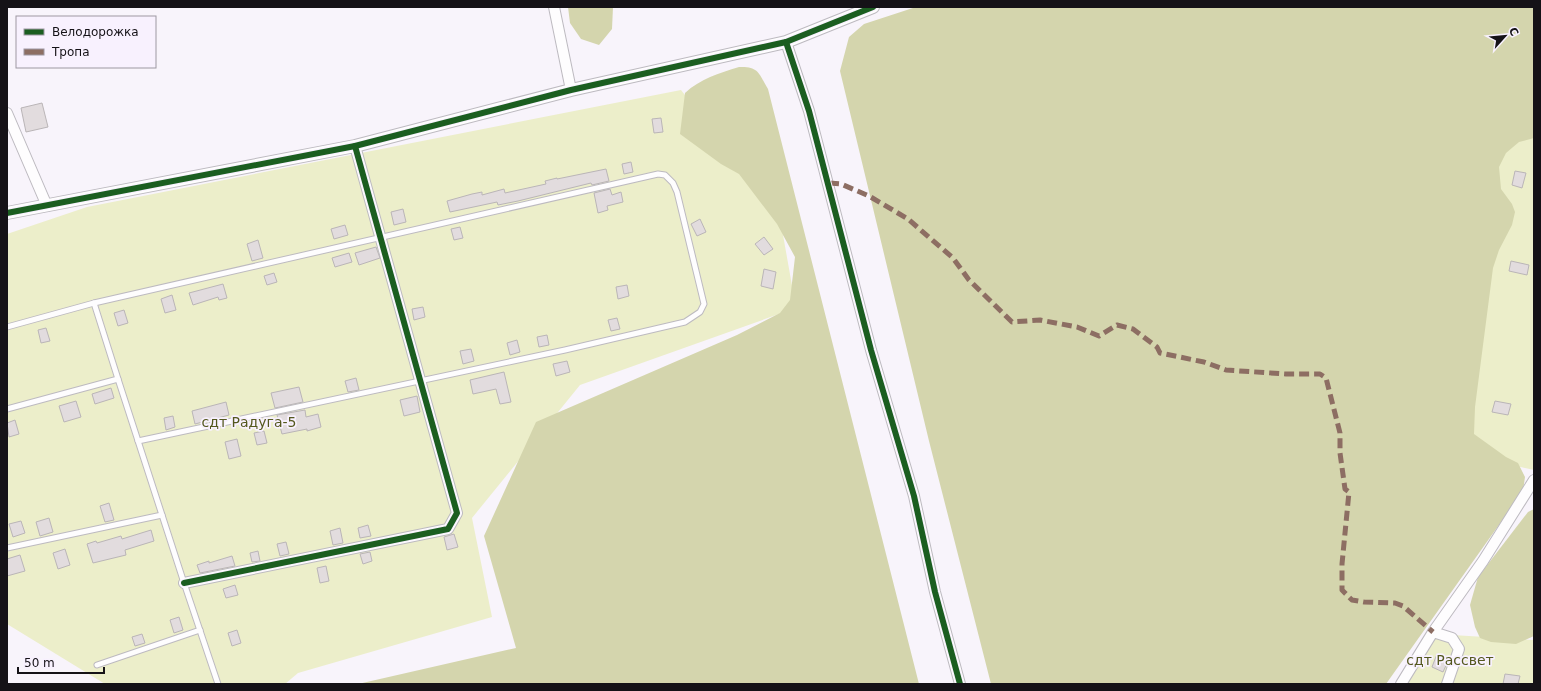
<svg xmlns="http://www.w3.org/2000/svg" width="1541" height="691" font-family="'DejaVu Sans',sans-serif">
<style>
.green{fill:#eceeca}
.forest{fill:#d4d5ad}
.building{fill:#e2dcde;stroke:#bab5b7}
.lines{fill:none;stroke-linecap:round;stroke-linejoin:round}
.service-casing{stroke:#bdbac0;stroke-width:7}
.minor-casing{stroke:#bdbac0;stroke-width:12}
.tertiary-casing{stroke:#bdbac0;stroke-width:14}
.service{stroke:#fefdfe;stroke-width:5}
.minor{stroke:#fefdfe;stroke-width:10}
.tertiary{stroke:#fefdfe;stroke-width:12}
.quiet{stroke:#8d6e63;stroke-width:5;stroke-dasharray:10 5;stroke-linecap:butt}
.cycleway-casing{stroke:#f8f1fe;stroke-width:8}
.cycleway{stroke:#1b5e20;stroke-width:6}
.labels{text-anchor:middle;stroke-width:3.5;stroke-linejoin:round;paint-order:stroke}
.park-label{font-size:14px;fill:#54581e;stroke:#f8f1fe}
</style>
<rect width="100%" height="100%" fill="#f8f4fb"/>
<g class="green">
<polygon points="681,90 780,218 796,308 580,385 472,518 492,617 298,673 285,684 105,684 7,624 7,234 87,207"/>
<polygon points="1534,102 1534,470 1460,453 1495,147"/>
<polygon points="1436,634 1534,640 1534,684 1407,684"/>
</g>
<g class="forest">
<polygon points="568,7 613,7 612,29 599,45 581,39 570,23"/>
<polygon points="916,7 1534,7 1534,138 1519,142 1506,153 1499,167 1501,189 1512,204 1515,212 1512,225 1499,250 1493,268 1475,407 1474,434 1506,457 1518,463 1525,477 1523,491 1386,684 991,684 929,441 840,71 849,37 864,24"/>
<path d="M739 67C759 66 759 74 768 89L919 684H358L516 648 484 536 536 422 737 335 780 313 790 300 795 257 777 224 739 174 721 164 680 134 685 93C700 79 719 73 739 67Z"/>
<polygon points="1534,509 1534,636 1516,644 1491,642 1480,638 1475,627 1470,605 1478,577 1528,512"/>
</g>
<g class="building">
<polygon points="42,103 48,127 26,132 21,108"/>
<polygon points="661,118 663,132 654,133 652,119"/>
<polygon points="631,162 633,172 624,174 622,164"/>
<polygon points="606,169 609,181 592,185 591,183 518,201 498,205 497,202 450,212 447,201 472,194 482,192 482,195 504,189 505,193 546,184 545,181 557,178 557,179"/>
<polygon points="1515,171 1526,173 1522,188 1512,185"/>
<polygon points="610,189 612,195 621,192 623,202 607,206 608,210 598,213 594,193"/>
<polygon points="403,209 406,222 394,225 391,212"/>
<polygon points="700,219 706,232 697,236 691,224"/>
<polygon points="345,225 348,235 334,239 331,229"/>
<polygon points="460,227 463,238 454,240 451,229"/>
<polygon points="764,237 773,249 764,255 755,244"/>
<polygon points="258,240 263,258 252,261 247,244"/>
<polygon points="376,247 380,258 359,265 355,253"/>
<polygon points="349,253 352,262 335,267 332,258"/>
<polygon points="1511,261 1529,265 1527,275 1509,271"/>
<polygon points="764,269 776,272 773,289 761,286"/>
<polygon points="274,273 277,282 267,285 264,276"/>
<polygon points="223,284 227,298 219,300 218,297 193,305 189,293"/>
<polygon points="627,285 629,296 618,299 616,287"/>
<polygon points="172,295 176,310 165,313 161,299"/>
<polygon points="423,307 425,317 414,320 412,309"/>
<polygon points="124,310 128,323 118,326 114,313"/>
<polygon points="617,318 620,329 611,331 608,320"/>
<polygon points="46,328 50,341 41,343 38,330"/>
<polygon points="547,335 549,345 539,347 537,337"/>
<polygon points="517,340 520,352 510,355 507,343"/>
<polygon points="471,349 474,361 463,364 460,351"/>
<polygon points="567,361 570,372 556,376 553,364"/>
<polygon points="504,372 511,402 500,404 496,389 473,394 470,380"/>
<polygon points="356,378 359,390 348,392 345,381"/>
<polygon points="299,387 303,402 275,408 271,393"/>
<polygon points="111,388 114,398 95,404 92,394"/>
<polygon points="417,396 420,412 404,416 400,400"/>
<polygon points="76,401 81,417 64,422 59,406"/>
<polygon points="1495,401 1511,404 1508,415 1492,412"/>
<polygon points="226,402 229,415 195,424 192,411"/>
<polygon points="305,410 306,417 318,414 321,427 307,431 307,429 282,434 277,415"/>
<polygon points="173,416 175,427 166,430 164,418"/>
<polygon points="15,420 19,434 9,437 7,423"/>
<polygon points="264,431 267,443 257,445 254,433"/>
<polygon points="237,439 241,456 229,459 225,442"/>
<polygon points="109,503 114,520 105,522 100,506"/>
<polygon points="49,518 53,532 40,536 36,522"/>
<polygon points="21,521 25,533 13,537 9,524"/>
<polygon points="368,525 371,536 360,538 358,528"/>
<polygon points="340,528 343,543 333,545 330,531"/>
<polygon points="151,530 154,541 125,550 126,555 93,563 87,544 96,541 97,543 121,536 122,539"/>
<polygon points="454,534 458,547 447,550 444,537"/>
<polygon points="286,542 289,554 280,556 277,544"/>
<polygon points="65,549 70,565 58,569 53,553"/>
<polygon points="258,551 260,561 252,562 250,553"/>
<polygon points="370,552 372,561 363,564 360,554"/>
<polygon points="20,555 25,571 7,576 7,559"/>
<polygon points="232,556 235,566 200,573 197,565 209,561 209,563"/>
<polygon points="326,566 329,581 320,583 317,568"/>
<polygon points="235,585 238,595 226,598 223,589"/>
<polygon points="179,617 183,630 174,633 170,620"/>
<polygon points="237,630 241,643 232,646 228,633"/>
<polygon points="142,634 145,643 135,646 132,637"/>
<polygon points="1437,654 1449,659 1443,672 1432,667"/>
<polygon points="1505,674 1520,676 1518,684 1503,684"/>
</g>
<g class="lines">
<g class="service-casing">
<g id="service">
<polyline points="94,303 118,379"/>
<polyline points="7,327 94,303 658,174 665,175 673,183 677,192 704,304 700,312 685,322 565,350 138,441"/>
<polyline points="7,409 118,379 184,583 218,684"/>
<polyline points="7,548 162,515"/>
<polyline points="97,665 200,630"/>
</g>
</g>
<g class="minor-casing">
<g id="minor">
<polyline points="554,7 571,90"/>
<polyline points="786,42 809,111 871,350 914,496 935,592 960,684"/>
<polyline points="7,113 47,206"/>
<polyline points="184,583 448,529 457,513 355,146"/>
<polyline points="1433,632 1452,638 1459,649 1447,684"/>
<polyline points="1401,684 1433,632 1483,561 1534,480"/>
</g>
</g>
<g class="tertiary-casing">
<polyline id="tertiary" points="7,213 355,146 571,90 786,42 873,7"/>
</g>
<use href="#service" class="service"/>
<use href="#minor" class="minor"/>
<use href="#tertiary" class="tertiary"/>
<polyline class="quiet" points="829,183 841,184 869,196 908,219 953,258 969,280 1012,322 1040,320 1077,327 1099,336 1117,325 1133,329 1157,347 1160,353 1204,362 1226,370 1286,374 1320,374 1326,378 1340,433 1340,453 1345,489 1349,492 1342,564 1342,590 1352,600 1364,602 1395,603 1403,606 1433,632"/>
<g class="cycleway-casing">
<g id="cycleway">
<polyline points="786,42 809,111 871,350 914,496 935,592 960,684"/>
<polyline points="7,213 355,146 571,90 786,42 873,7"/>
<polyline points="184,583 448,529 457,513 355,146"/>
</g>
</g>
<use href="#cycleway" class="cycleway"/>
</g>
<g class="labels">
<g class="park-label">
<text x="249" y="427">сдт Радуга-5</text>
<text x="1450" y="665">сдт Рассвет</text>
</g>
</g>
<rect width="1541" height="691" fill="none" stroke="#151217" stroke-width="16"/>
<rect x="16" y="16" width="140" height="52" fill="#f8f1fe" stroke="#9d98a2"/>
<rect x="24" y="29" width="20" height="6" fill="#1b5e20" stroke="#9d98a2"/>
<text x="52" y="36" font-size="12" fill="#151217">Велодорожка</text>
<rect x="24" y="49" width="20" height="6" fill="#8d6e63" stroke="#9d98a2"/>
<text x="52" y="56" font-size="12" fill="#151217">Тропа</text>
<g transform="translate(1505 36) rotate(63)" stroke="#f8f1fe" stroke-width="3" paint-order="stroke">
<path d="M0-3L7 15L0 10L-7 15Z" fill="#151217"/>
<text y="-6" font-size="11" font-weight="bold" text-anchor="middle" fill="#151217">С</text>
</g>
<path d="M18 667v6h86v-6" fill="none" stroke="#151217" stroke-width="2"/>
<text x="24" y="667" font-size="12" fill="#151217" stroke="#f8f1fe" stroke-width="3" paint-order="stroke">50 m</text>
</svg>
